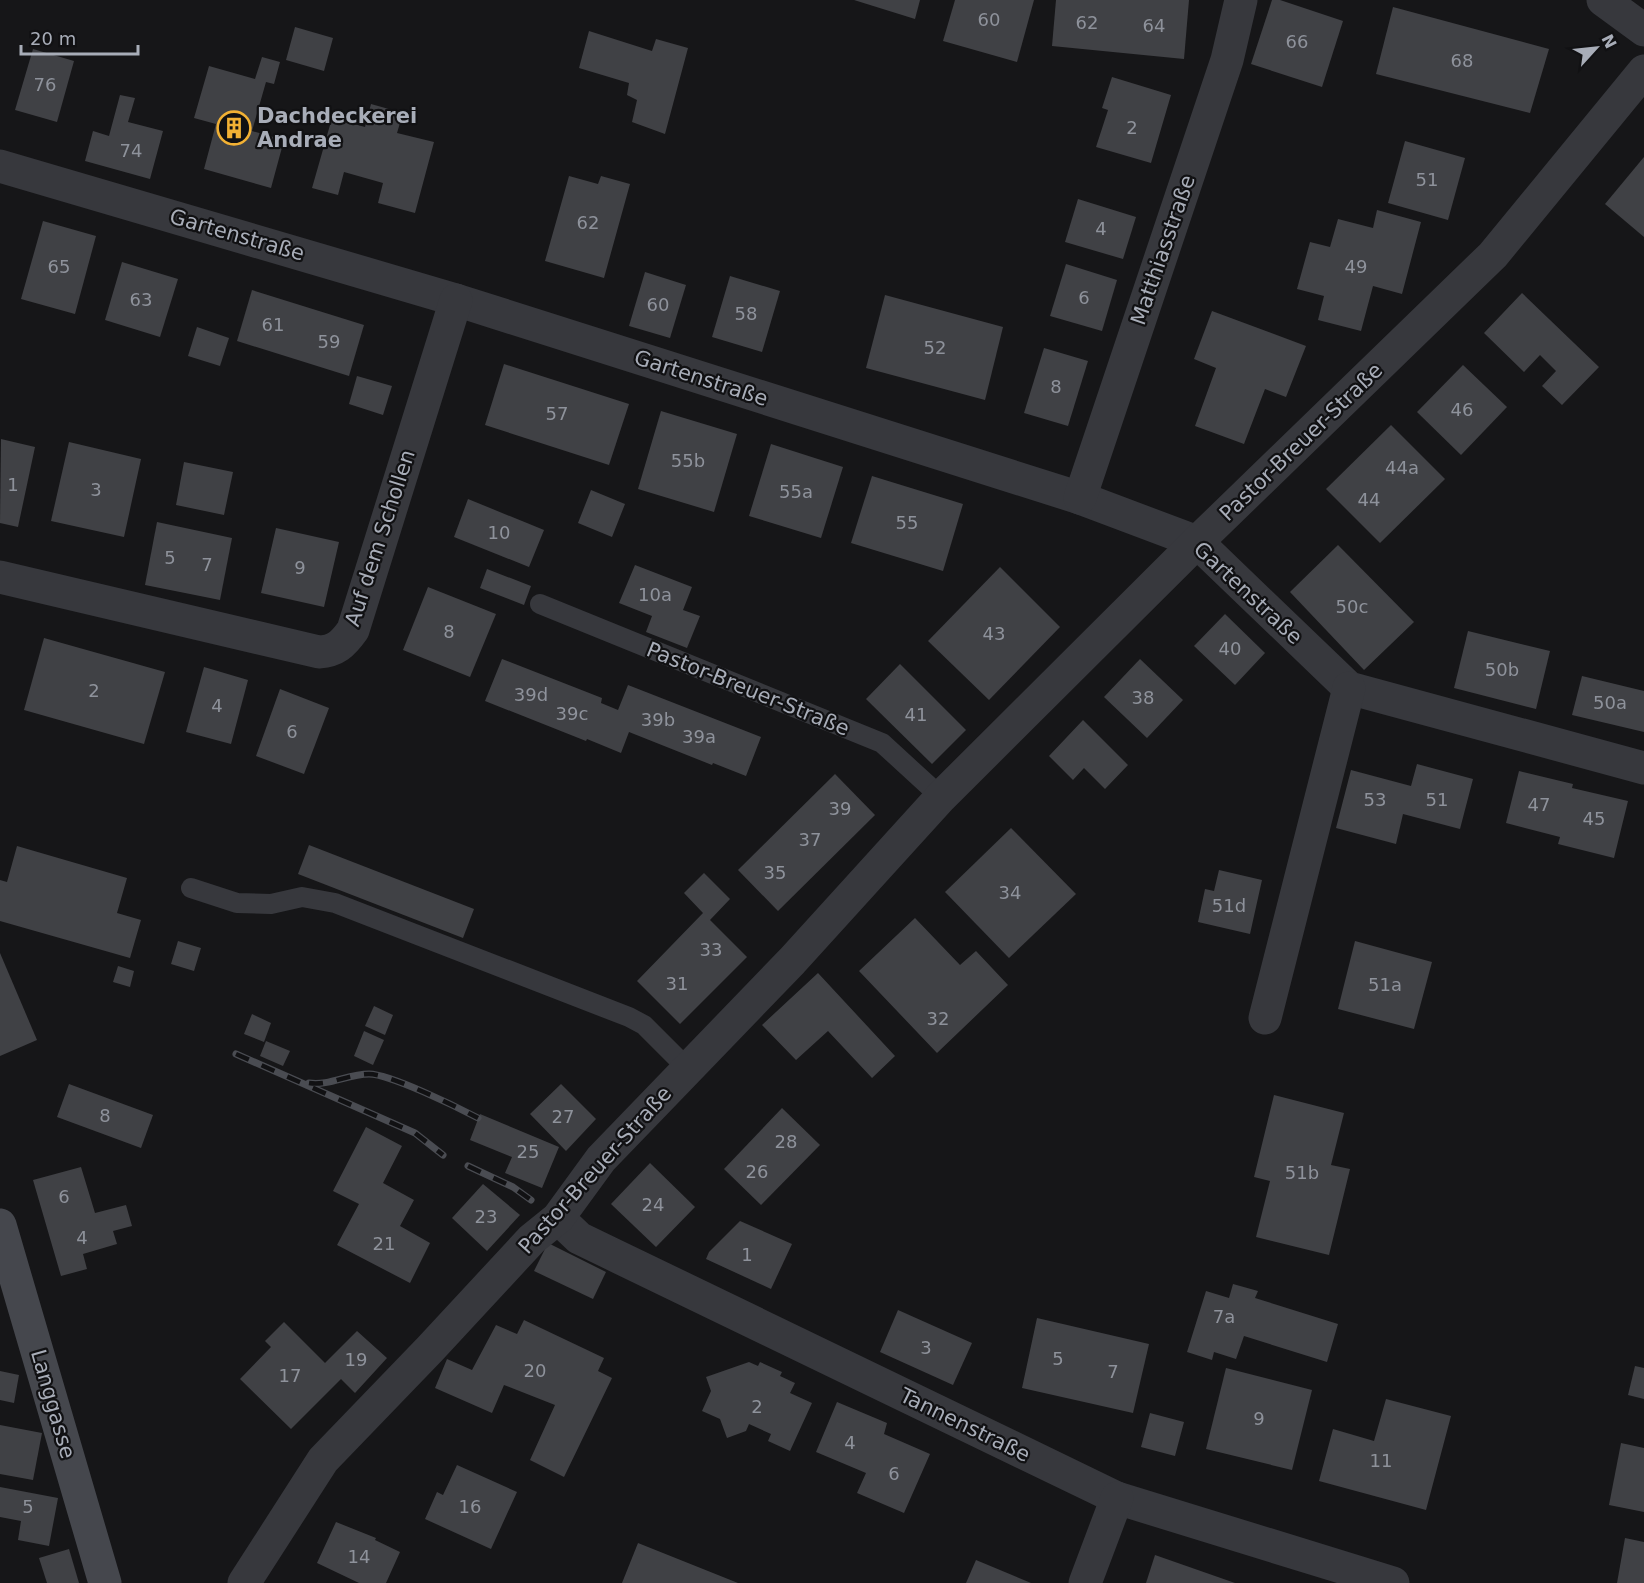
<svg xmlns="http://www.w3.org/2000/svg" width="1644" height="1583" font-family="'DejaVu Sans',sans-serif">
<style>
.building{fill:#404145}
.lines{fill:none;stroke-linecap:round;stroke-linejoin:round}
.lane{stroke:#37383d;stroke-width:20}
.street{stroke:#37383d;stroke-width:33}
.secondary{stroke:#45474d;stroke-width:33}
.rail-casing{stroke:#4a4c52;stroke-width:7}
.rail{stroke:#111113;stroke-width:4.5;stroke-dasharray:14;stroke-linecap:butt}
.labels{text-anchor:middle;stroke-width:4.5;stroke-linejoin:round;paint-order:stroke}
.number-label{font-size:18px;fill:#8e929b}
.poi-label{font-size:21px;font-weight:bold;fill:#a8adb8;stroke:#111113;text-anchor:start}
.street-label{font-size:21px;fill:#a8adb8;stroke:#111113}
</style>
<rect width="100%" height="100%" fill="#161618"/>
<g class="building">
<polygon points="854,0 920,0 915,19"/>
<polygon points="955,0 1034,0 1017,62 943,41"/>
<polygon points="1056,0 1189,0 1184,59 1052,46"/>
<polygon points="1272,0 1280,0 1343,21 1322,87 1251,64"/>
<polygon points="1393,7 1549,49 1530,113 1376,74"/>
<polygon points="295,27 333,38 324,71 286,60"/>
<polygon points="589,31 652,51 656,39 688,48 665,134 632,122 637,100 627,95 629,83 579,68"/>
<polygon points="33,49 74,61 57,122 15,110"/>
<polygon points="262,57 280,62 274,84 266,82 252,131 284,140 271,188 204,169 216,124 194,118 209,66 255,79"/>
<polygon points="1112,77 1171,95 1151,163 1096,147 1108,110 1102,108"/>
<polygon points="120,95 135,98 128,122 163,131 150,179 85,161 93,131 109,136"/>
<polygon points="371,104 403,113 397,133 434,142 415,213 378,203 383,183 344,172 338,195 312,188 332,118 365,127"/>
<polygon points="1405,141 1465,158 1448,220 1388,203"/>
<polygon points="1644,157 1644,237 1605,204"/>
<polygon points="569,176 598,184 601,176 630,184 604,278 545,261"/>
<polygon points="1078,199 1136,217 1123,259 1065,242"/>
<polygon points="1377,210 1421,222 1402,294 1373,286 1361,331 1318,320 1324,296 1297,289 1310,242 1330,247 1338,219 1373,228"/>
<polygon points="43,221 96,236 75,314 21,299"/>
<polygon points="122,262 178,279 160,337 105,320"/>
<polygon points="1066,264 1117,280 1102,331 1050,316"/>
<polygon points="645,272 686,285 670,338 629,326"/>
<polygon points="730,276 780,291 762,352 712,337"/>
<polygon points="252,290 364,325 349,376 237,341"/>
<polygon points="1522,293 1599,367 1562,405 1542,386 1556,371 1540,355 1524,372 1484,333"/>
<polygon points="885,295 1003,327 985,400 866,368"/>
<polygon points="1212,311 1306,346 1286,397 1265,389 1244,444 1195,426 1216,368 1194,359"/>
<polygon points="197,327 229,338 220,366 188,356"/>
<polygon points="1044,348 1088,361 1068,426 1024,413"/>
<polygon points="504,364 629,404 609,465 485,425"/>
<polygon points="1463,365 1507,407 1461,455 1417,412"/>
<polygon points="357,376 392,386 383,415 349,404"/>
<polygon points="661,411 737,434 714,512 638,489"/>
<polygon points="1391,425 1445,479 1380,543 1326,489"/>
<polygon points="1,439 35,447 18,527 0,523"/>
<polygon points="69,442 141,459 124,537 51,521"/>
<polygon points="771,444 843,467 821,538 749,516"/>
<polygon points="184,462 233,472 224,515 176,505"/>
<polygon points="872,476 963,504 943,571 851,543"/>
<polygon points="591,490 625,504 612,537 578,523"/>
<polygon points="468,499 544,530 529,567 454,537"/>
<polygon points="157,522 232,538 220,600 145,585"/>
<polygon points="276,528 339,542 324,607 261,593"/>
<polygon points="1338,545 1414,622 1364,670 1290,592"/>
<polygon points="635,565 692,587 683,610 700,616 687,648 646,632 652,616 619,603"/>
<polygon points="1000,567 1060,627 989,700 928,641"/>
<polygon points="487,569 531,586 524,605 480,588"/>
<polygon points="428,587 496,614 470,677 403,650"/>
<polygon points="1225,614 1265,653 1235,685 1194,646"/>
<polygon points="1468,631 1550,651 1536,709 1454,688"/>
<polygon points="44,638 165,672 144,744 24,710"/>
<polygon points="502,659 602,698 601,703 618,710 628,685 761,737 746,776 713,763 712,765 629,732 621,753 587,739 586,741 485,701"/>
<polygon points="1140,659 1183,700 1147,738 1104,697"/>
<polygon points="900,664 966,730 932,764 866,699"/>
<polygon points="204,667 248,680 231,744 186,732"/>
<polygon points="1582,676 1644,691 1644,732 1572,715"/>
<polygon points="280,689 329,708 304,774 256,756"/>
<polygon points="1083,720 1128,765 1105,789 1084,768 1073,780 1049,756"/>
<polygon points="1417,764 1473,779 1460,829 1403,814 1396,844 1336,828 1351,770 1411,786"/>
<polygon points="1519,771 1573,784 1572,788 1628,801 1614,858 1558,844 1560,837 1506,823"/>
<polygon points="835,774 875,815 778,911 738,870"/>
<polygon points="1011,828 1076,894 1009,958 945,892"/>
<polygon points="309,845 474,909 463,938 298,874"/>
<polygon points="17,846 127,878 117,913 141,920 130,958 0,921 0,880 7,882"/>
<polygon points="1219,870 1262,880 1250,934 1198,922 1205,889 1214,891"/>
<polygon points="704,873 730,899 710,920 747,957 680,1024 637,981 703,913 684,893"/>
<polygon points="915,918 960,965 976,951 1008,985 937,1053 859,971"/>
<polygon points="178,941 201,948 194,971 171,964"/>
<polygon points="1355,941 1432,962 1414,1029 1338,1009"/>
<polygon points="0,953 37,1040 0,1056"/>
<polygon points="118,966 134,971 130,987 113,982"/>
<polygon points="818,973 895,1056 872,1078 828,1031 796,1060 762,1025"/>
<polygon points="374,1006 393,1015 385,1035 365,1026"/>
<polygon points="252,1014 271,1023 264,1042 244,1034"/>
<polygon points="364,1031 384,1040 373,1065 354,1056"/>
<polygon points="266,1041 290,1051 283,1066 260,1056"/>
<polygon points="69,1084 153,1115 141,1148 57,1117"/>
<polygon points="561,1084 596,1119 566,1151 530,1114"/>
<polygon points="1274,1095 1344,1113 1331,1165 1350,1169 1329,1255 1256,1237 1270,1181 1254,1177"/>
<polygon points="782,1108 820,1145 761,1205 724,1169"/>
<polygon points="480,1114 559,1147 542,1188 505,1173 512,1157 470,1140"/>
<polygon points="366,1127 402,1146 383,1183 414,1200 400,1226 430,1243 410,1283 337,1245 359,1204 333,1191"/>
<polygon points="650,1163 695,1207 656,1247 611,1204"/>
<polygon points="81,1167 95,1213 126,1205 132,1226 113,1231 117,1244 83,1254 87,1269 61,1276 33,1180"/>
<polygon points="483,1184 520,1215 487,1251 452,1218"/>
<polygon points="740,1221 792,1244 771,1289 706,1259 709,1252"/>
<polygon points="548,1243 606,1272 593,1299 534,1271"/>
<polygon points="1233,1284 1258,1291 1255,1298 1338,1324 1327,1362 1244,1336 1236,1359 1214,1352 1212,1360 1187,1352 1206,1291 1229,1298"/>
<polygon points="898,1310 972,1343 953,1385 880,1352"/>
<polygon points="1037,1318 1149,1344 1133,1413 1022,1388"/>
<polygon points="524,1320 604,1358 598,1371 612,1378 564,1477 530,1460 555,1405 504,1385 492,1413 435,1388 447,1359 472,1370 496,1325 517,1334"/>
<polygon points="284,1322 325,1363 357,1331 387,1358 355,1393 341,1379 291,1429 240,1379 271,1347 265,1341"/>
<polygon points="749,1362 758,1366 760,1362 782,1372 780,1376 795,1383 790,1393 812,1403 790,1451 768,1441 771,1434 749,1424 746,1431 727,1438 720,1419 702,1411 711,1391 706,1377"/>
<polygon points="1635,1366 1644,1368 1644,1399 1628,1395"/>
<polygon points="1226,1368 1312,1390 1292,1470 1206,1449"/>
<polygon points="0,1371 19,1375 14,1403 0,1400"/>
<polygon points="1386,1399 1451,1416 1426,1510 1319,1481 1333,1429 1374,1441"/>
<polygon points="837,1402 887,1423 884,1434 930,1454 904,1513 857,1493 866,1473 816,1452"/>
<polygon points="1150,1413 1184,1422 1175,1456 1141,1447"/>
<polygon points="0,1425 42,1433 33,1480 0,1474"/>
<polygon points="1621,1443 1644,1448 1644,1512 1609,1505"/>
<polygon points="457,1465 517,1492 491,1549 425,1519 437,1492 443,1495"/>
<polygon points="0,1487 58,1498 49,1546 18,1540 21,1521 0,1517"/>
<polygon points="336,1522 376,1538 375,1540 400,1552 386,1583 359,1583 317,1563"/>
<polygon points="1625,1538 1644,1542 1644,1583 1617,1583"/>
<polygon points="638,1543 738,1583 622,1583"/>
<polygon points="69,1549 79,1583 47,1583 39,1558"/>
<polygon points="1155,1555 1235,1583 1146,1583"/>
<polygon points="976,1560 1031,1583 966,1583"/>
</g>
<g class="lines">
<g class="lane">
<polyline points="540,604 882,743 941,797"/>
<polyline points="191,888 237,903 271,904 302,897 335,903 629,1017 644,1025 688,1069"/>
</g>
<g class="street">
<polyline points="1603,0 1644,30"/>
<polyline points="0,166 456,300 1080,498 1197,542 1349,688 1644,768"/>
<polyline points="1080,498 1227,60 1241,0"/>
<path d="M0 577 319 652C336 651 343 644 353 630L456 300"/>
<polyline points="1265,1018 1349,688"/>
<polyline points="558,1218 579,1238 610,1253 1117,1498 1393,1583"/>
<polyline points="244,1583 323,1460 430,1349 532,1239 558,1218 601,1159 792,961 941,797 1197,542 1493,255 1644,71"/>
<polyline points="1085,1583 1117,1498"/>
</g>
<polyline class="secondary" points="0,1225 105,1583"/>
<g class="rail-casing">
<g id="rail">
<polyline points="236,1054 415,1133 443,1155"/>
<path d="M309 1083C329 1086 348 1074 369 1074 390 1074 457 1107 478 1118"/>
<polyline points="468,1166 513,1187 531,1200"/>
</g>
</g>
<use href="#rail" class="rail"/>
</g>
<defs>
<g id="building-ring" transform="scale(1.725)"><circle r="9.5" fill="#111113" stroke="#f2b134" stroke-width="1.5"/><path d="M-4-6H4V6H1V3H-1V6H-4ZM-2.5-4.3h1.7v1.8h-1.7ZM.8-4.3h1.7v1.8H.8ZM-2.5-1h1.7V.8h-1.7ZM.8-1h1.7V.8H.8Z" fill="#f2b134"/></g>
</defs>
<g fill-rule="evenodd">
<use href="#building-ring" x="234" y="128"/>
</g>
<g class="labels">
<g class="number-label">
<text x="989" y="26">60</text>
<text x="1087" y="29">62</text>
<text x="1154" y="32">64</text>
<text x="1297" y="48">66</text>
<text x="1462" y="67">68</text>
<text x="45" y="91">76</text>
<text x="1132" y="134">2</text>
<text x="131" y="157">74</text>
<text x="1427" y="186">51</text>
<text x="588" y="229">62</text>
<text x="1101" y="235">4</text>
<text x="59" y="273">65</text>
<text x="1356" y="273">49</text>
<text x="1084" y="304">6</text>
<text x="141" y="306">63</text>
<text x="658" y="311">60</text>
<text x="746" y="320">58</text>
<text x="273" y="331">61</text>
<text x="329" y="348">59</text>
<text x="935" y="354">52</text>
<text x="1056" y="393">8</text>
<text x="1462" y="416">46</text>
<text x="557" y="420">57</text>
<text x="688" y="467">55b</text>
<text x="1402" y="474">44a</text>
<text x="13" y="491">1</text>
<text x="96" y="496">3</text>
<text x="796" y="498">55a</text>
<text x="1369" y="506">44</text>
<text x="907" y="529">55</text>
<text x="499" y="539">10</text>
<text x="170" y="564">5</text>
<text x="207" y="571">7</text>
<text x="300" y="574">9</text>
<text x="655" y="601">10a</text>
<text x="1352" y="613">50c</text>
<text x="449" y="638">8</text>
<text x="994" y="640">43</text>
<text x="1230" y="655">40</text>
<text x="1502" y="676">50b</text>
<text x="94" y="697">2</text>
<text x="531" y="701">39d</text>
<text x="1143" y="704">38</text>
<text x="1610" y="709">50a</text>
<text x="217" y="712">4</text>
<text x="572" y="720">39c</text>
<text x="916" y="721">41</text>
<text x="658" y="726">39b</text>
<text x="292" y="738">6</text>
<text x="699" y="743">39a</text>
<text x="1375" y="806">53</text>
<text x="1437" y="806">51</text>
<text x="1539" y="811">47</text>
<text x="840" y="815">39</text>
<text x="1594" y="825">45</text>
<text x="810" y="846">37</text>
<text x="775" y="879">35</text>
<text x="1010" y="899">34</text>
<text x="1229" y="912">51d</text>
<text x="711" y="956">33</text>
<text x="677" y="990">31</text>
<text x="1385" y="991">51a</text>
<text x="938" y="1025">32</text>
<text x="105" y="1122">8</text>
<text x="563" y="1123">27</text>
<text x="786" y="1148">28</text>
<text x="528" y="1158">25</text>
<text x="757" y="1178">26</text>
<text x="1302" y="1179">51b</text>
<text x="64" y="1203">6</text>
<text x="653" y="1211">24</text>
<text x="486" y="1223">23</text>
<text x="82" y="1244">4</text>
<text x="384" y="1250">21</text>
<text x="747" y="1261">1</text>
<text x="1224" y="1323">7a</text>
<text x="926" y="1354">3</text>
<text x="1058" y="1365">5</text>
<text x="356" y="1366">19</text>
<text x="535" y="1377">20</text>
<text x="1113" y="1378">7</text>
<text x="290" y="1382">17</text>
<text x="757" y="1413">2</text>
<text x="1259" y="1425">9</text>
<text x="850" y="1449">4</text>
<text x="1381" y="1467">11</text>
<text x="894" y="1480">6</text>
<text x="28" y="1513">5</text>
<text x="470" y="1513">16</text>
<text x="359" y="1563">14</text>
</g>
<g class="poi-label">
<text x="257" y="123">Dachdeckerei<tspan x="257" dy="24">Andrae</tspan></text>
</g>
<g class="street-label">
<text transform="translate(237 235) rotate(16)" y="7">Gartenstraße</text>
<text transform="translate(1163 250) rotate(-71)" y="7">Matthiasstraße</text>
<text transform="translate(701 378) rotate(18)" y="7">Gartenstraße</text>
<text transform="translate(1301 442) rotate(-44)" y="7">Pastor-Breuer-Straße</text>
<text transform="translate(380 538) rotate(-72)" y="7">Auf dem Schollen</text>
<text transform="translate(1248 593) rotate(43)" y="7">Gartenstraße</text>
<text transform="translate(748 689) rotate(22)" y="7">Pastor-Breuer-Straße</text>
<text transform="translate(595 1170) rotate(-48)" y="7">Pastor-Breuer-Straße</text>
<text transform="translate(53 1404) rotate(74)" y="7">Langgasse</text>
<text transform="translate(965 1425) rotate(26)" y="7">Tannenstraße</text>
</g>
</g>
<g transform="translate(1596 48) rotate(63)" stroke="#111113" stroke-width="4.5" paint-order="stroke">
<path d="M0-4.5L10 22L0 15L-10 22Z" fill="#a8adb8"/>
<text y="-9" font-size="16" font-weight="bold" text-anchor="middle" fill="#a8adb8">N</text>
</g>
<path d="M21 45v9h117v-9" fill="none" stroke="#a8adb8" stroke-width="3"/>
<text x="30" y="45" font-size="18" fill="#a8adb8" stroke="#111113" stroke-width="4.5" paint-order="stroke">20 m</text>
</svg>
